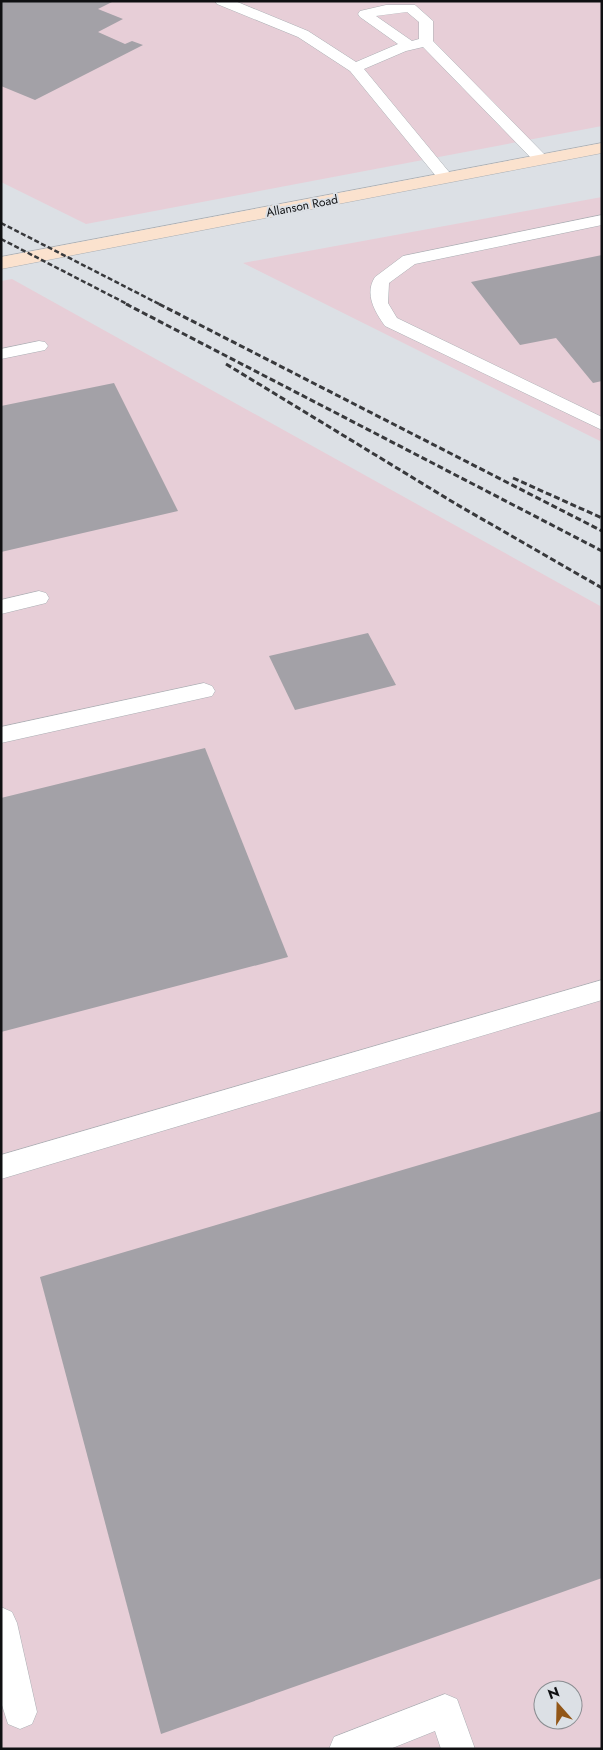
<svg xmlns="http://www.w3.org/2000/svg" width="603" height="1750" font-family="Jost,sans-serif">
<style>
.industrial{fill:#e7ced7;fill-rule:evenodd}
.building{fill:#a3a1a7}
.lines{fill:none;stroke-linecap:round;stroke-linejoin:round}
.lane-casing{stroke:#abafb4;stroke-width:1}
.secondary-casing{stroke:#abafb4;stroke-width:1}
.lane{fill:#fff;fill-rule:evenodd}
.secondary{fill:#fbe2ce;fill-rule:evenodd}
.rail-far1{stroke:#38393c;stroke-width:2.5;stroke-dasharray:5 2.5;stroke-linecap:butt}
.rail{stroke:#38393c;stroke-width:3;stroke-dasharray:6 3;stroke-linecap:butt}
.labels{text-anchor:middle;stroke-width:4;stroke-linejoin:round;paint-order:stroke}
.far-street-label{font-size:12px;fill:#0f1012;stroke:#dce0e5}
</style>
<rect width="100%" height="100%" fill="#dce0e5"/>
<g class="industrial">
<polygon points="1,1 602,1 602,126 86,224 1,182"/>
<polygon points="602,197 602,442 243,263"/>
<path d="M12 279 602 607V1749H1V281ZM543 1690H573V1720H543Z"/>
</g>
<g class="building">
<polygon points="1,1 114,1 98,9 123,19 98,32 125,44 132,41 143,45 35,100 1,86"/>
<polygon points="602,255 602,381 593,383 556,338 520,345 471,282"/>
<polygon points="114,383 178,511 1,552 1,406"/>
<polygon points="368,633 396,685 295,710 269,656"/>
<polygon points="205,748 288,957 1,1032 1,798"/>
<polygon points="602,1111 602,1578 161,1734 40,1277"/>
</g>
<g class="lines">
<g class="lane-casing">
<g id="lane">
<path d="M215 1H235L308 31 356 62 398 44 360 17 358 14 360 11 386 5H415L433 21V41L550 160 548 163H536L423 47 406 51 364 69 454 178 452 181H440L350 71 298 37 217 4ZM407 12 419 22V39L412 41 376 16Z"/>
<path d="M602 215V225L415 264 389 283 388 303 397 318 602 417V430L385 326C375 312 364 294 375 277L403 256Z"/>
<polygon points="39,341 45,342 48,346 45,350 1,359 1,349"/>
<polygon points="39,591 46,593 49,598 46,603 1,614 1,600"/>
<polygon points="204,683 212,686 215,691 212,696 1,743 1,727"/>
<polygon points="602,980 602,1000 1,1179 1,1155"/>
<polygon points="1,1607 12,1612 17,1623 37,1712 32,1724 20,1729 8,1724 1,1702"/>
<polygon points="445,1694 457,1699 475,1749 441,1749 435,1731 390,1749 329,1749 334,1737"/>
</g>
</g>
<g class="secondary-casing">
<polygon id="secondary" points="602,143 602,153 1,269 1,257"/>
</g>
<use href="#lane" class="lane"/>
<use href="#secondary" class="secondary"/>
<g class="rail-far1">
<polyline points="1,223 161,305"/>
<polyline points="1,239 129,305"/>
</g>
<g class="rail">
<polyline points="126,304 602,551"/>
<polyline points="159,304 602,531"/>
<polyline points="226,364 456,504 602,588"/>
<polyline points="513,478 602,518"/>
</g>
</g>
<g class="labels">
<g class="far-street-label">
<text transform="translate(302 206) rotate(-11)" y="4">Allanson Road</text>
</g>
</g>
<rect width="603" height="1750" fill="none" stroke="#0f1012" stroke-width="5"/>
<g transform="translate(558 1705) rotate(340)"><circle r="24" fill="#dce0e5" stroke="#8a8d91"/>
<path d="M0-4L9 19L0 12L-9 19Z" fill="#925617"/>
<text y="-8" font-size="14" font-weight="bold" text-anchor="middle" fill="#0f1012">N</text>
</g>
</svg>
